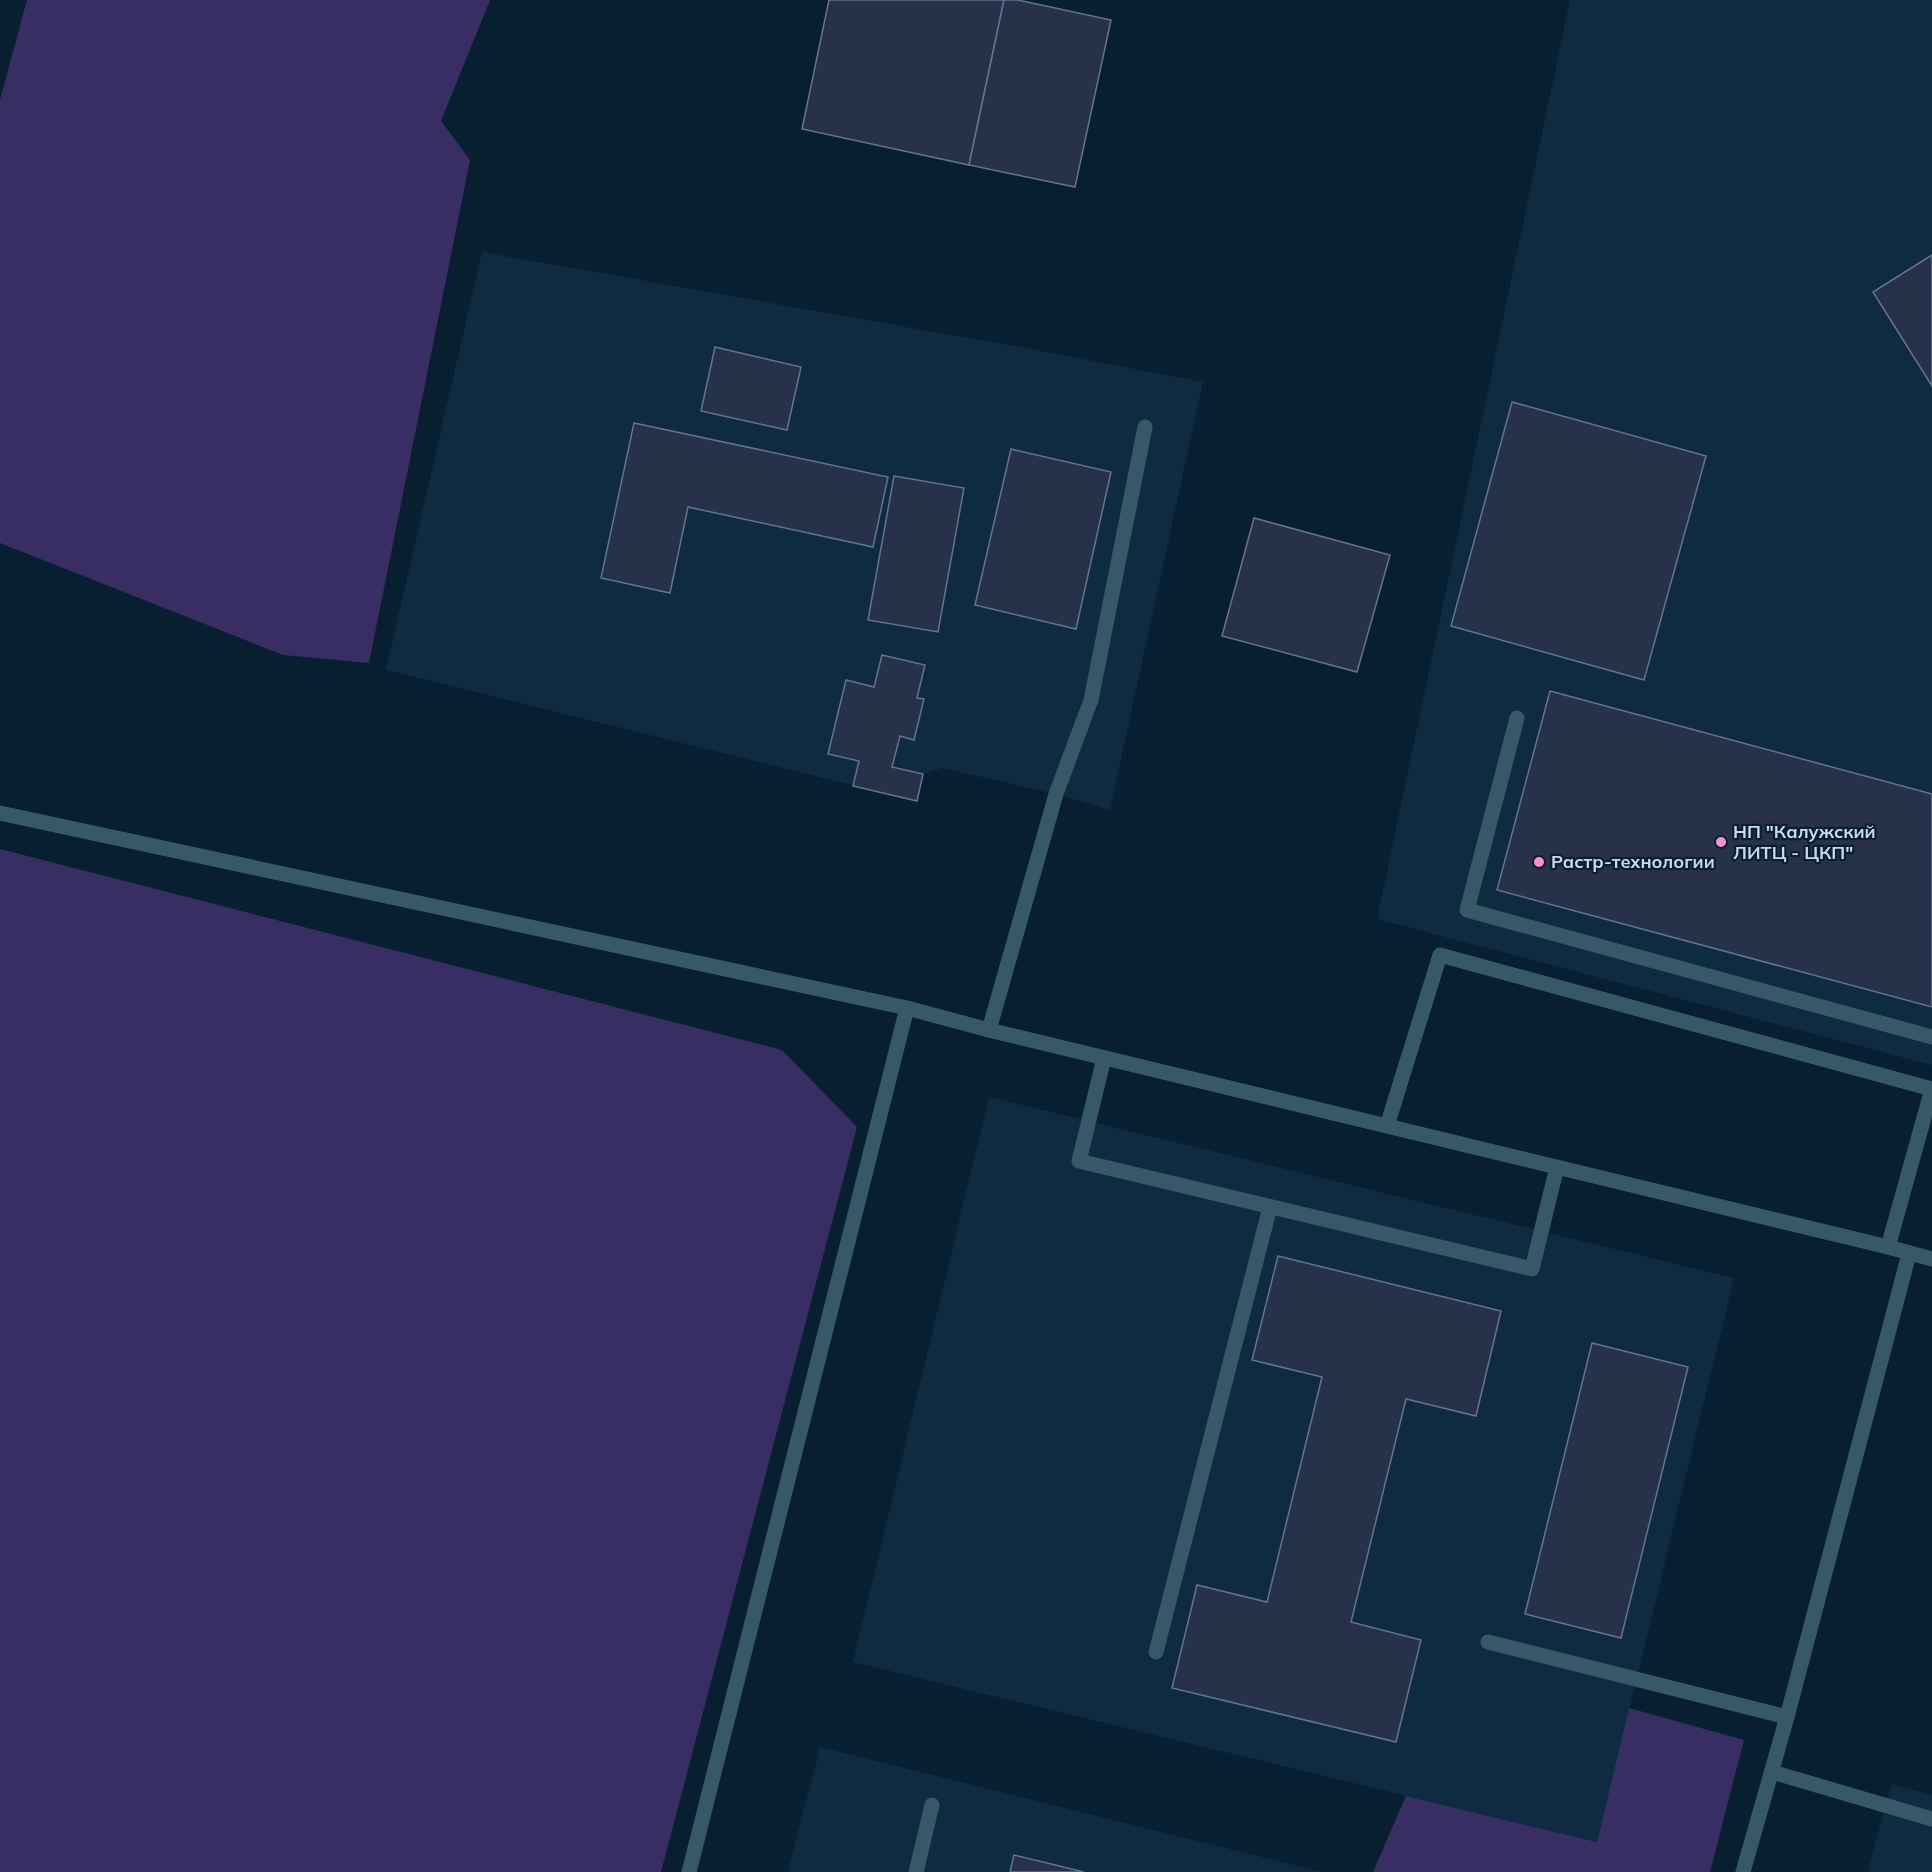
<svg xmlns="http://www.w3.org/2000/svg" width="1932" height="1872" font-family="Mulish,sans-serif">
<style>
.built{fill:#0e2b42}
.green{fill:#382e64}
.building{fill:#28314a;stroke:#67728f;stroke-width:1.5}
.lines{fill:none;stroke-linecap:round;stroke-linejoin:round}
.lane{stroke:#375967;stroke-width:15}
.street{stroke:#375967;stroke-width:15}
.poi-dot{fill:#fc8fc3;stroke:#081f32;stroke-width:2}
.labels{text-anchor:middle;stroke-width:4.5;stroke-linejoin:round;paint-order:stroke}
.poi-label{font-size:18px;font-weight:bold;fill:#cbd8e6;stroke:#081f32;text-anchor:start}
</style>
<rect width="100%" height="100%" fill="#081f32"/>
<g class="built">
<polygon points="1570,0 1932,0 1932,1065 1377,919"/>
<polygon points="482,252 1031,349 1203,382 1110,810 1056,794 942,768 923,774 917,801 386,670"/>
<polygon points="989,1097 1734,1278 1597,1842 853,1662"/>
<polygon points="820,1747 1322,1872 788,1872"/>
<polygon points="1891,1784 1932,1795 1932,1872 1868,1872"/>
</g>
<g class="green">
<polygon points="27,0 490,0 441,121 470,160 369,663 283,655 0,543 0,100"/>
<polygon points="0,849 782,1050 857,1127 661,1872 0,1872"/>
<polygon points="1629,1708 1744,1740 1710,1872 1373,1872 1406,1796 1597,1842"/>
</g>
<g class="building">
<polygon points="829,0 1004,0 969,165 802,129"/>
<polygon points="1004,0 1018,0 1111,20 1075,187 969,165"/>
<polygon points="1932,255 1932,386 1873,292"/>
<polygon points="715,347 801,367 787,430 701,411"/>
<polygon points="1512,402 1706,456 1644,680 1451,626"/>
<polygon points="634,423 888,477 873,547 688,507 670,593 601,578"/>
<polygon points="1011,449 1111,472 1076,629 975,605"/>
<polygon points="894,476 964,488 938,632 868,620"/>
<polygon points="1254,518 1390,555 1357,672 1222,636"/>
<polygon points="882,655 925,665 917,698 924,699 914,740 900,736 892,767 923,774 917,801 853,786 859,761 828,754 846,680 874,687"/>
<polygon points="1550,691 1932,794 1932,1007 1497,890"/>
<polygon points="1278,1256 1501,1311 1476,1416 1406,1399 1351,1622 1421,1640 1396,1742 1172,1688 1197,1585 1267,1602 1322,1377 1252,1360"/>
<polygon points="1592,1343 1688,1367 1621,1638 1525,1614"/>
<polygon points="1014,1855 1084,1872 1010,1872"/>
</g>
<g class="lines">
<g class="lane">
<polyline points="1517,718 1467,910 1932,1037"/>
<polyline points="989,1030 1056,794 1091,700 1145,427"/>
<polyline points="1104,1058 1079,1161 1532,1269 1557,1167"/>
<polyline points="1387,1126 1440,955 1932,1089"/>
<polyline points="1888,1247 1932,1089"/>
<polyline points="1488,1642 1787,1717"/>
<polyline points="1156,1652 1270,1207"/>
<polyline points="1772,1772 1932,1819"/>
<polyline points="916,1872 932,1805"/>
</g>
<g class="street">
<polyline points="0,813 907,1008 989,1030 1888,1247 1932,1259"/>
<polyline points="689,1872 907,1008"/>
<polyline points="1743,1872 1787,1717 1909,1254"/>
</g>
</g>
<g class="poi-dot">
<circle cx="1721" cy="842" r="6"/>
<circle cx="1539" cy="862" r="6"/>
</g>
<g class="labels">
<g class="poi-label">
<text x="1733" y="838">НП "Калужский<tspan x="1733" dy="21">ЛИТЦ - ЦКП"</tspan></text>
<text x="1551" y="868">Растр-технологии</text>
</g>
</g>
</svg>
